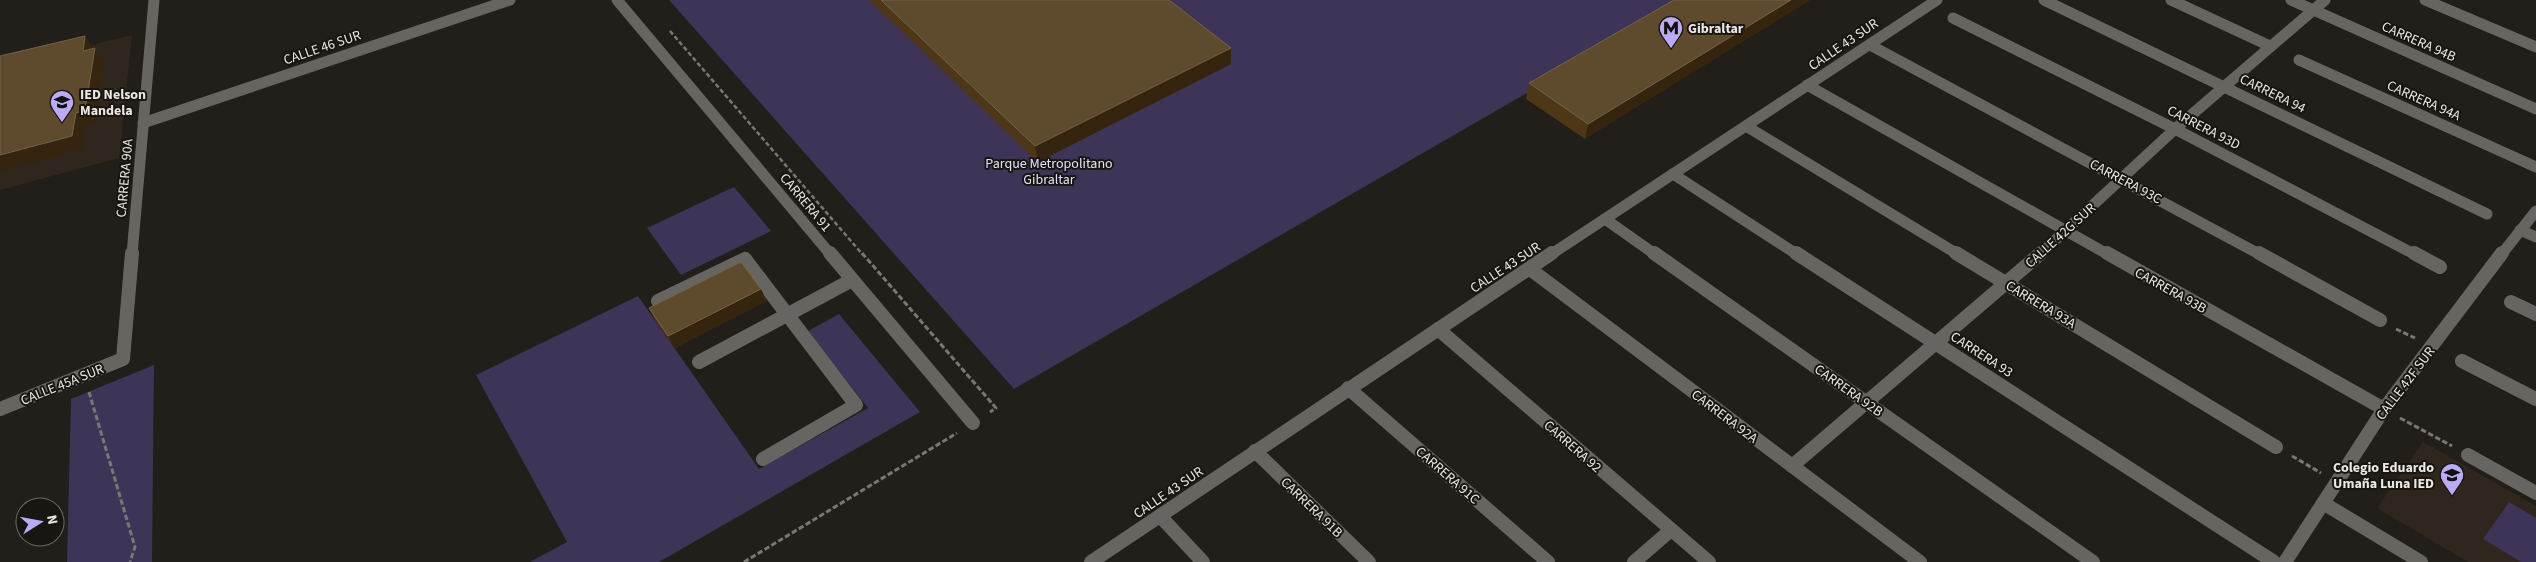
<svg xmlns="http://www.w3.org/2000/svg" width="2536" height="562" font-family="'Source Sans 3',sans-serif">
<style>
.built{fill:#2f271d}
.green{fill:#3d3458}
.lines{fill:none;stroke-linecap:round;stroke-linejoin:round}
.path-far1{stroke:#7a7671;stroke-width:2.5;stroke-dasharray:4.5 2.5;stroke-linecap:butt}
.path{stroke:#7a7671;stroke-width:3;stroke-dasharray:5.5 2.5;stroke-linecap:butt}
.minor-far1{stroke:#676562;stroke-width:11}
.minor{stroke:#676562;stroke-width:14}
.wall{fill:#4d3716}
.shaded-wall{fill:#35250e}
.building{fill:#5e4a2d;stroke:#746349}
.labels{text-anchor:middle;stroke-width:4;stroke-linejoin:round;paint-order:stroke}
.poi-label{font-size:14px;font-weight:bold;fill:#ebe8e4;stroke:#191510;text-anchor:start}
.street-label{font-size:14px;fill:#ebe8e4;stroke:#191510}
.park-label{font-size:14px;fill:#e5dffd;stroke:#191510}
</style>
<rect width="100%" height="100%" fill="#221e19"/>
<g class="built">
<polygon points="132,35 119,158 0,190 0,67"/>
<polygon points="2423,442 2536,506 2536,562 2468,562 2377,508"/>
</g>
<g class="green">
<polygon points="669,0 1688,0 1014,389"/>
<polygon points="734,187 771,231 681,275 647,228"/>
<polygon points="638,296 759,469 868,408 808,331 839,314 920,412 659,562 530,562 567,542 476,375"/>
<polygon points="154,365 152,562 67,562 71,399"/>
<polygon points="2509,502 2536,518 2536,562 2521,562 2483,539"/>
</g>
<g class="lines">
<polyline class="path-far1" points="670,31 863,255"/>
<g class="path">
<polyline points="862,253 996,408 990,412"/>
<polyline points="2396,329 2415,338"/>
<polyline points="89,392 135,547 130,562"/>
<polyline points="2400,418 2452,446"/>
<polyline points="2292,456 2321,473"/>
<polyline points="744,562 957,433"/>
</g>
<g class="minor-far1">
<polyline points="617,0 831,255"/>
<polyline points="2044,0 2487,214"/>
<polyline points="2171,0 2270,46"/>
<polyline points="2291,0 2536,109"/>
<polyline points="2425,0 2536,47"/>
<polyline points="1953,18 2175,129 2416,255"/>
<polyline points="1870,45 2261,255"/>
<polyline points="2299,60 2536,167"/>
<polyline points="1807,85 2109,255"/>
<polyline points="143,123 510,0"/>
<polyline points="1746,126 1959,255"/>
<polyline points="1673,174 1798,255"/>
<polyline points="1605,219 1656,255"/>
<polyline points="2520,230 2536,237"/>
<polyline points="132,255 154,0"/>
<polyline points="1550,255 1937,0"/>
<polyline points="2039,255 2175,129 2325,0"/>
<polyline points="2501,255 2536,211"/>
</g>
<g class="minor">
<polyline points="830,253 973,423"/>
<polyline points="1654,253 2093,562"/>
<polyline points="1796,253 2274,562"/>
<polyline points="1956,253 2276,447"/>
<polyline points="2107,253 2384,409"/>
<polyline points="2259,253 2380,320"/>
<polyline points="2414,253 2440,267"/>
<polyline points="1530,269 1920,562"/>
<polyline points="658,301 745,259 856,405 763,459"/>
<polyline points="2511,302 2536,314"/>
<polyline points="1438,329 1709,562"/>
<polyline points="2462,361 2536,399"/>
<polyline points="699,362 852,280"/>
<polyline points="1348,388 1548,562"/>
<polyline points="0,409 123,359 132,253"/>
<polyline points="1255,451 1369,562"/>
<polyline points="2468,455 2536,493"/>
<polyline points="1792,466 2041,253"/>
<polyline points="2323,503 2421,562"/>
<polyline points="1160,516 1203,562"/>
<polyline points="1091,562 1552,253"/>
<polyline points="1634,562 1671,530"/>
<polyline points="2285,562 2384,409 2502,253"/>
</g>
</g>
<g class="wall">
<polygon points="869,0 1169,0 1231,48 1231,64 1038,162"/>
<polygon points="1674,0 1585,139 1526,99 1529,83"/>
<polygon points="761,289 766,301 675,348 655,320 649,308"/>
</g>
<g class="shaded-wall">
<polygon points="1791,0 1811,0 1585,139 1588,124"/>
<polygon points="85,36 104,61 96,123 86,125 83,149 0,171 0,155 76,113"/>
<polygon points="1231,48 1231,64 1038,162 1035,146"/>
<polygon points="761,289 766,301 675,348 668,336"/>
</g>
<g class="building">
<polygon points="881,0 1169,0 1231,48 1035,146"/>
<polygon points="1674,0 1791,0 1588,124 1529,83"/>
<polygon points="85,36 83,51 95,48 85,110 76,113 72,136 0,155 0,56"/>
<polygon points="741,262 761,289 668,336 649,308"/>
</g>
<defs>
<g id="metro-pin" transform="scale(1.25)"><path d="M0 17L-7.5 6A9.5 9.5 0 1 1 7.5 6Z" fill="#bbaaf6" stroke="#191510"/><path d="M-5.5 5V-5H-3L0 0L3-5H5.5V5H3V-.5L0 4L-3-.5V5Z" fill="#111"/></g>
<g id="school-pin" transform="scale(1.25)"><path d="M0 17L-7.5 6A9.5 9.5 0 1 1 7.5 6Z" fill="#bbaaf6" stroke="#191510"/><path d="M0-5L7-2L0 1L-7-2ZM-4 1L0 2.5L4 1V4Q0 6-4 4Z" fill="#111"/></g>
</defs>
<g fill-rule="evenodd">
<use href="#metro-pin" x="1671" y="28"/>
<use href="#school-pin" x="62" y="102"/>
<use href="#school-pin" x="2452" y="475"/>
</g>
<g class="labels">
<g class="poi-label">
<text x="1688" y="33">Gibraltar</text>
<text x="80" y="99">IED Nelson<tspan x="80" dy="16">Mandela</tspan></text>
<text x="2434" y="472" text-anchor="end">Colegio Eduardo<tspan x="2434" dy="16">Umaña Luna IED</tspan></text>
</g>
<g class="street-label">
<text transform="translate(2419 41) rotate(24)" y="5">CARRERA 94B</text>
<text transform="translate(1843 44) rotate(-34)" y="5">CALLE 43 SUR</text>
<text transform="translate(322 47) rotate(-19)" y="5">CALLE 46 SUR</text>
<text transform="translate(2273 93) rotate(26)" y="5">CARRERA 94</text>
<text transform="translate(2424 100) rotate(24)" y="5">CARRERA 94A</text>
<text transform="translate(2204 127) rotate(27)" y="5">CARRERA 93D</text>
<text transform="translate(124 178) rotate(-85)" y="5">CARRERA 90A</text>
<text transform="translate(2126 181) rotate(28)" y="5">CARRERA 93C</text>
<text transform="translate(806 202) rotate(50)" y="5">CARRERA 91</text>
<text transform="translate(2060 235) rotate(-42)" y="5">CALLE 42G SUR</text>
<text transform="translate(1505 267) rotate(-33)" y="5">CALLE 43 SUR</text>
<text transform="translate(2171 290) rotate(29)" y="5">CARRERA 93B</text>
<text transform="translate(2041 304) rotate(31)" y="5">CARRERA 93A</text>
<text transform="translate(1982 354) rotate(33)" y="5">CARRERA 93</text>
<text transform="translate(2405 383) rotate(-53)" y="5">CALLE 42F SUR</text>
<text transform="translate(62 384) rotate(-22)" y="5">CALLE 45A SUR</text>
<text transform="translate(1849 390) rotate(35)" y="5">CARRERA 92B</text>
<text transform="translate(1725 416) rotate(37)" y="5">CARRERA 92A</text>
<text transform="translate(1573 446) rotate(41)" y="5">CARRERA 92</text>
<text transform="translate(1448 475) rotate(41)" y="5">CARRERA 91C</text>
<text transform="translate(1168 492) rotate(-34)" y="5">CALLE 43 SUR</text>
<text transform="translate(1312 507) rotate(44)" y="5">CARRERA 91B</text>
</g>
<g class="park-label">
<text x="1049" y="168">Parque Metropolitano<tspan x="1049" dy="16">Gibraltar</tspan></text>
</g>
</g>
<g transform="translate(40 522) rotate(79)"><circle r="24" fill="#191510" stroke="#6d6965"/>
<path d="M0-4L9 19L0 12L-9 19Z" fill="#bbaaf6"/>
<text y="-8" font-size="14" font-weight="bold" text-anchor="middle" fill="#ebe8e4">N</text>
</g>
</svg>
